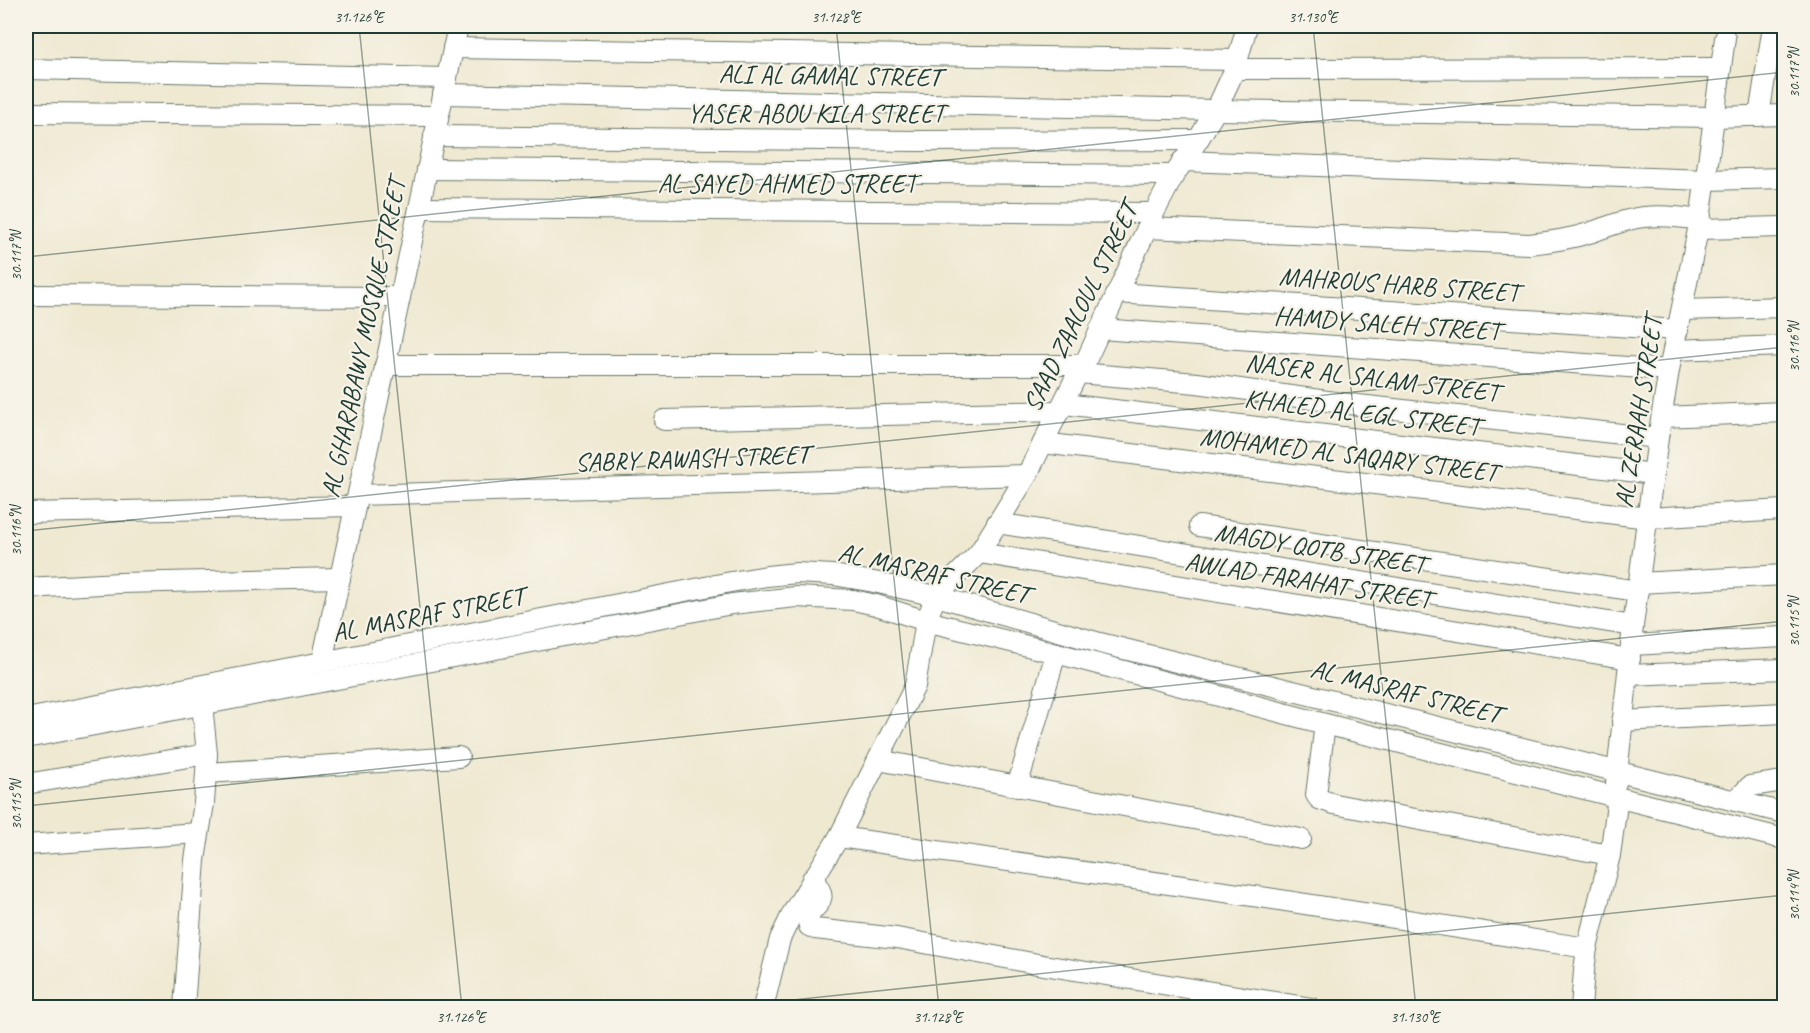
<svg xmlns="http://www.w3.org/2000/svg" width="1810" height="1033" font-family="Caveat,sans-serif">
<style>
.lines{fill:none;stroke-linecap:round;stroke-linejoin:round}
.minor-casing{stroke:#68796b;stroke-width:22}
.minor{stroke:#fff;stroke-width:20}
.ticks{fill:none;stroke:#1f3d34;stroke-width:1.5;stroke-opacity:0.45}
.labels{text-anchor:middle;stroke-width:4.5;stroke-linejoin:round;paint-order:stroke}
.street-label{font-size:26px;fill:#1f3d34;stroke:#f7f3e8}
.neatline{fill:none;stroke:#1f3d34;stroke-width:2}
.ticks-label{font-size:15px;text-anchor:middle;fill:#1f3d34}
</style>
<rect width="100%" height="100%" fill="#f7f3e8"/>
<filter id="ink" filterUnits="userSpaceOnUse"><feTurbulence type="fractalNoise" baseFrequency=".0167" numOctaves="2"/><feDisplacementMap in="SourceGraphic" scale="12" xChannelSelector="R" yChannelSelector="G"/><feConvolveMatrix kernelMatrix="1 2 1 2 8 2 1 2 1" color-interpolation-filters="sRGB"/></filter>
<filter id="wash" filterUnits="userSpaceOnUse"><feTurbulence type="fractalNoise" baseFrequency=".008" numOctaves="4" result="noise"/><feDisplacementMap in="SourceGraphic" scale="24" xChannelSelector="R" yChannelSelector="G"/><feGaussianBlur stdDeviation="1.35" result="paint"/><feColorMatrix in="noise" values="0 0 0 0 0 0 0 0 0 0 0 0 0 0 0 0 0 1.4 0 .05"/><feComposite in="paint" operator="in"/></filter>
<g filter="url(#wash)">
<rect width="100%" height="100%" fill="#efe9d2"/>
</g>
<g filter="url(#ink)">
<g class="lines">
<g class="minor-casing">
<g id="minor">
<polyline points="453,48 1237,60"/>
<polyline points="26,69 447,78"/>
<polyline points="1235,69 1721,68"/>
<polyline points="443,94 1216,110 1714,117 1784,115"/>
<polyline points="26,113 438,116"/>
<polyline points="1759,116 1773,26"/>
<polyline points="434,136 917,141 1198,140"/>
<polyline points="1182,161 1706,180 1784,178"/>
<polyline points="427,169 1174,175"/>
<polyline points="419,208 1154,213"/>
<path d="M1147 228 1529 244C1549 242 1570 239 1589 233 1608 227 1624 219 1644 217 1663 215 1681 217 1700 220"/>
<polyline points="1698,229 1784,227"/>
<polyline points="1117,293 1678,330"/>
<polyline points="26,295 400,297"/>
<polyline points="1682,310 1784,307"/>
<polyline points="1100,329 1669,370"/>
<polyline points="1673,350 1784,346"/>
<polyline points="385,365 1084,365"/>
<polyline points="1078,373 1197,383 1349,404 1658,438"/>
<polyline points="1064,404 1654,474"/>
<polyline points="1662,417 1784,412"/>
<polyline points="664,420 1060,411"/>
<polyline points="1043,443 1648,518 1784,510"/>
<polyline points="358,495 1027,475"/>
<polyline points="26,513 355,506"/>
<polyline points="997,523 1633,626"/>
<polyline points="1199,526 1638,591"/>
<polyline points="979,553 1630,659"/>
<polyline points="1639,583 1784,575"/>
<polyline points="26,588 120,583 340,578"/>
<polyline points="1631,645 1784,637"/>
<polyline points="322,662 458,26"/>
<polyline points="1628,675 1784,669"/>
<polyline points="26,719 322,662 731,582 767,576 797,573 833,575 874,582 936,596 1100,643 1784,813"/>
<polyline points="1622,721 1784,713"/>
<polyline points="1325,724 1316,795 1319,799 1334,804 1610,855"/>
<polyline points="26,738 732,604 796,597 853,600 876,605 926,621 1056,653 1325,724 1784,839"/>
<polyline points="878,760 1301,839"/>
<polyline points="206,773 459,757"/>
<polyline points="1616,783 1633,626 1658,438 1669,370 1700,220 1725,38"/>
<polyline points="26,784 207,754"/>
<polyline points="1017,787 1056,653"/>
<polyline points="1735,801 1750,786 1784,781"/>
<polyline points="839,837 1267,898 1587,948 1584,971 1581,1008"/>
<polyline points="26,845 198,833"/>
<path d="M812 879C829 897 821 901 807 917L809 926 815 929 897 938 1043 965 1312 1008"/>
<polyline points="1587,948 1610,855 1618,797"/>
<polyline points="184,1008 195,860 204,803 206,773 207,754 202,704"/>
<polyline points="763,1008 780,939 793,912 839,837 915,686 926,621 936,596 979,553 1027,475 1078,373 1084,365 1154,213 1174,175 1198,140 1216,110 1235,69 1247,26"/>
</g>
</g>
<use href="#minor" class="minor"/>
</g>
</g>
<path class="ticks" d="M359 26 462 1008M836 26 939 1008M1313 26 1416 1008M26 257 1784 72M26 531 1784 347M26 806 1784 621M717 1008 1784 895"/>
<g class="labels">
<g class="street-label">
<text transform="translate(830 75) rotate(1)" y="9">ALI AL GAMAL STREET</text>
<text x="816" y="122">YASER ABOU KILA STREET</text>
<text x="787" y="192">AL SAYED AHMED STREET</text>
<text transform="translate(1399 284) rotate(4)" y="9">MAHROUS HARB STREET</text>
<text transform="translate(1080 307) rotate(-64)" y="9">SAAD ZAALOUL STREET</text>
<text transform="translate(1387 323) rotate(4)" y="9">HAMDY SALEH STREET</text>
<text transform="translate(363 338) rotate(-78)" y="9">AL GHARABAWY MOSQUE STREET</text>
<text transform="translate(1372 377) rotate(7)" y="9">NASER AL SALAM STREET</text>
<text transform="translate(1362 412) rotate(7)" y="9">KHALED AL EGL STREET</text>
<text transform="translate(1638 412) rotate(-81)" y="9">AL ZERAAH STREET</text>
<text transform="translate(1349 454) rotate(7)" y="9">MOHAMED AL SAQARY STREET</text>
<text transform="translate(692 458) rotate(-2)" y="9">SABRY RAWASH STREET</text>
<text transform="translate(1320 548) rotate(9)" y="9">MAGDY QOTB STREET</text>
<text transform="translate(934 573) rotate(13)" y="9">AL MASRAF STREET</text>
<text transform="translate(1308 580) rotate(9)" y="9">AWLAD FARAHAT STREET</text>
<text transform="translate(428 614) rotate(-11)" y="9">AL MASRAF STREET</text>
<text transform="translate(1406 691) rotate(14)" y="9">AL MASRAF STREET</text>
</g>
</g>
<rect width="1810" height="1033" fill="none" stroke="#f7f3e8" stroke-width="66"/>
<rect x="33" y="33" width="1744" height="967" class="neatline"/>
<g class="ticks-label">
<text x="359" y="22">31.126°E</text>
<text x="836" y="22">31.128°E</text>
<text x="1313" y="22">31.130°E</text>
<text transform="translate(1794 73) rotate(-90)" y="5">30.117°N</text>
<text transform="translate(16 256) rotate(-90)" y="5">30.117°N</text>
<text transform="translate(1794 347) rotate(-90)" y="5">30.116°N</text>
<text transform="translate(16 531) rotate(-90)" y="5">30.116°N</text>
<text transform="translate(1794 622) rotate(-90)" y="5">30.115°N</text>
<text transform="translate(16 805) rotate(-90)" y="5">30.115°N</text>
<text transform="translate(1794 896) rotate(-90)" y="5">30.114°N</text>
<text x="461" y="1022">31.126°E</text>
<text x="938" y="1022">31.128°E</text>
<text x="1415" y="1022">31.130°E</text>
</g>
</svg>
